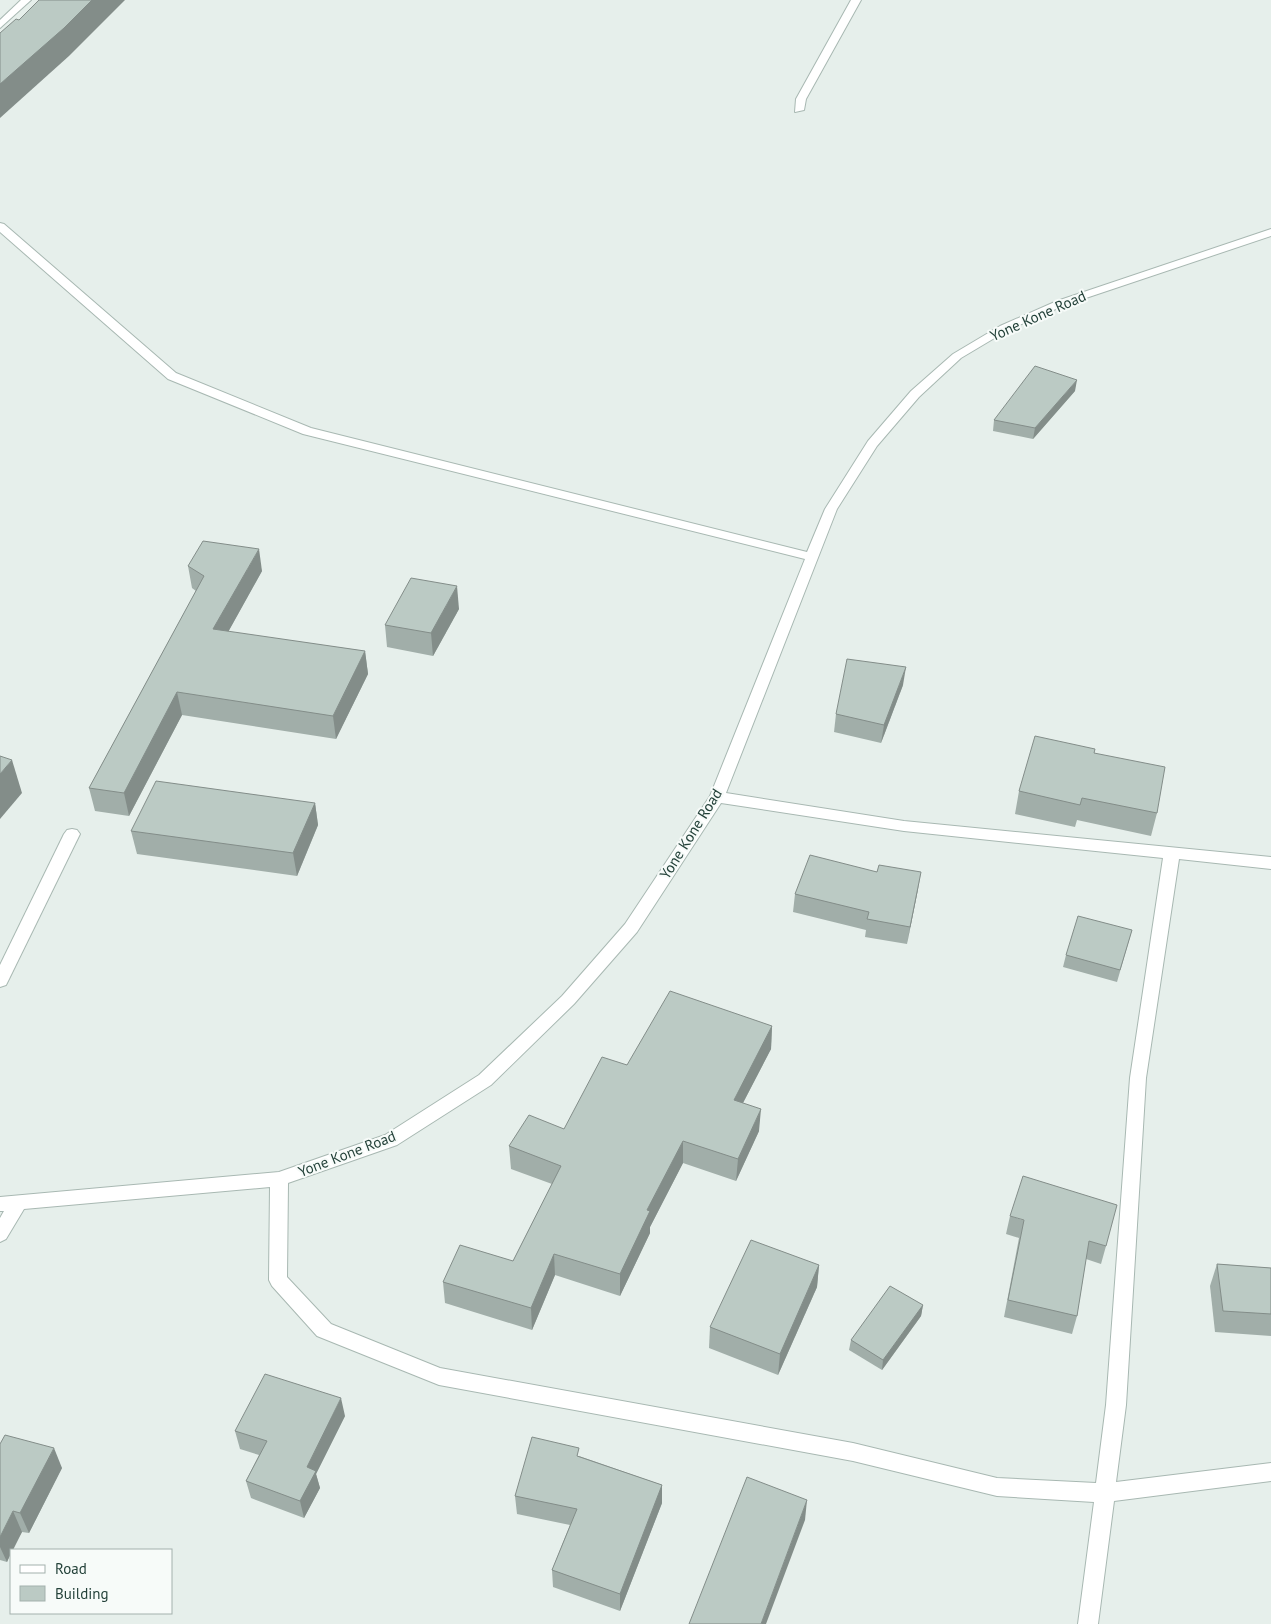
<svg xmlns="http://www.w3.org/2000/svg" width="1271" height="1624" font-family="'PT Sans',sans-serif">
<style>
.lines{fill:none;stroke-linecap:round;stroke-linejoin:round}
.minor-casing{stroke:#a8b8b2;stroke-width:2}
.minor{fill:#fff;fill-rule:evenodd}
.wall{fill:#a1aea9}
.shaded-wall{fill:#838d89}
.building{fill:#bbcac4;stroke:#838d89}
.labels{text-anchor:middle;stroke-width:4;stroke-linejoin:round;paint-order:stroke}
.street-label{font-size:15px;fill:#24423a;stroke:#f7fbf9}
</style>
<rect width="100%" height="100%" fill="#e6efeb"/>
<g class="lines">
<g class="minor-casing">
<g id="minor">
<polygon points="21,0 31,0 0,28 0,20"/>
<polygon points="851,0 861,0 806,99 804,110 795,112 796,99"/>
<path d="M0 223 4 224 176 373 311 428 807 552 825 509 868 441 911 391 953 354 1000 326 1057 301 1271 229V236L1065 305 1008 330 961 358 919 397 877 446 837 509 726 793 904 821 1271 857V869L1179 859 1146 1078 1126 1405 1116 1482 1271 1463V1481L1114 1501 1098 1624H1078L1094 1502 997 1496 853 1461 439 1385 317 1336 272 1286 269 1280 270 1187 24 1209 6 1239 0 1242V1218L4 1211H0V1197L279 1172 385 1135 479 1075 562 996 625 924 710 796 805 559 303 434 168 379 0 232ZM721 803 904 831 1163 858 1130 1078 1106 1405 1096 1483 997 1478 853 1443 440 1368 331 1324 287 1277 288 1183 397 1145 491 1085 574 1004 637 932Z"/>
<polygon points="72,829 77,830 80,834 8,981 6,985 0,987 0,965 64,834 67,830"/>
</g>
</g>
<use href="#minor" class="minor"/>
</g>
<g class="wall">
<polygon points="1075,391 1033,439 993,431 994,420"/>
<polygon points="188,566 262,571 228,632 365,651 368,674 336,739 182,715 129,816 95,811 89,788 196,591 192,588"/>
<polygon points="459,609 433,656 387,647 385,625"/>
<polygon points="903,685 881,743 834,732 836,714"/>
<polygon points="1094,753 1157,813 1151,836 1077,820 1075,827 1015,814 1019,791"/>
<polygon points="315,803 318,825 297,876 137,854 131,831"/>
<polygon points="877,872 918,889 907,944 865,937 866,930 793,912 795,894"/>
<polygon points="1132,930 1117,982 1063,967 1066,955"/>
<polygon points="772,1026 771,1049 743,1103 759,1131 736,1181 683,1163 650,1227 650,1233 620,1296 555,1275 532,1330 445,1303 443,1282 513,1261 552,1184 511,1169 509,1146 564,1129"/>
<polygon points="1010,1216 1106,1246 1101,1264 1086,1259 1077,1316 1072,1334 1004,1317 1019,1238 1006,1234"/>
<polygon points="1217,1264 1271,1268 1271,1336 1215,1332 1210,1286"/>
<polygon points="819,1265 817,1287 778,1375 709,1348 710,1327"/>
<polygon points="923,1305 921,1316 882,1370 849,1350 851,1340"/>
<polygon points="345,1416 316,1474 320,1488 304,1518 251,1498 246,1481 259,1455 240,1449 235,1431"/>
<polygon points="0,1444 62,1468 29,1533 22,1532 11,1550 11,1553 7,1562 0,1560"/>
<polygon points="579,1456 662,1485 662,1503 620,1611 553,1587 552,1570 570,1525 517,1514 515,1496"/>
</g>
<g class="shaded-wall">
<polygon points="92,0 125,0 69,56 0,118 0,84"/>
<polygon points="1077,380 1075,391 1033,439 1035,428"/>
<polygon points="259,549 262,571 217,652 213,629"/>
<polygon points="457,586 459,609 433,656 431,633"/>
<polygon points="365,651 368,674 336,739 333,716"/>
<polygon points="906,667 903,685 881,743 884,725"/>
<polygon points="177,692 182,715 129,816 124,793"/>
<polygon points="12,760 22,793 0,819 0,774"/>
<polygon points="315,803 318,825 297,876 293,853"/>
<polygon points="921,872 918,889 907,944 910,927"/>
<polygon points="772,1026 771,1049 733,1122 734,1100"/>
<polygon points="761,1109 759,1131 736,1181 738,1159"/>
<polygon points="683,1141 683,1163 650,1227 650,1233 620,1296 620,1274 647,1210"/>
<polygon points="554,1254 555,1275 532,1330 531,1308"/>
<polygon points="819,1265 817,1287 778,1375 780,1354"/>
<polygon points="923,1305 921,1316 882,1370 883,1360"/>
<polygon points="341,1398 345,1416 316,1474 320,1488 304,1518 300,1501 307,1467"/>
<polygon points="54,1448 62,1468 29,1533 20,1513"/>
<polygon points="662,1485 662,1503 620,1611 620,1594"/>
<polygon points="807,1500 805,1520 766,1624 761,1624"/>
<polygon points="13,1511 22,1532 13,1550 11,1550 11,1553 7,1562 0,1547 0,1537"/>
</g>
<g class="building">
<polygon points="39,0 92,0 64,28 0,84 0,33 16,19 19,20"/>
<polygon points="1035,366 1077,380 1035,428 994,420"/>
<polygon points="203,541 259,549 213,629 365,651 333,716 177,692 124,793 89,788 204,576 188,566"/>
<polygon points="411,578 457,586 431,633 385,625"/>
<polygon points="847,659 906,667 884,725 836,714"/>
<polygon points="1035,736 1095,749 1094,753 1165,767 1157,813 1082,798 1080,805 1019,791"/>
<polygon points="0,756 12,760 0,774"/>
<polygon points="156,781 315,803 293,853 131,831"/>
<polygon points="810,855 877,872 879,865 921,872 910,927 867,919 869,912 795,894"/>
<polygon points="1078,916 1132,930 1120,970 1066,955"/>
<polygon points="670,991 772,1026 734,1100 761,1109 738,1159 683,1141 647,1210 650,1211 620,1274 554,1254 531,1308 443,1282 460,1245 513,1261 561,1166 509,1146 529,1115 564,1129 602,1057 627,1065"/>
<polygon points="1023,1176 1117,1205 1106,1246 1089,1241 1077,1316 1008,1300 1024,1220 1010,1216"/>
<polygon points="751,1240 819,1265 780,1354 710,1327"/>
<polygon points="1217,1264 1271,1268 1271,1314 1223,1311"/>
<polygon points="890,1286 923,1305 883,1360 851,1340"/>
<polygon points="265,1374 341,1398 307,1467 316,1471 300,1501 246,1481 267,1441 235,1431"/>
<polygon points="5,1435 54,1448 20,1513 13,1511 0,1537 0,1444"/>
<polygon points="532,1437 579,1448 577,1456 662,1485 620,1594 552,1570 577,1509 515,1496"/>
<polygon points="747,1477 807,1500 761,1624 689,1624"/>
</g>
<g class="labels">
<g class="street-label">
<text transform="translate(1038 316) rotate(-24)" y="5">Yone Kone Road</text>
<text transform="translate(691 834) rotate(-58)" y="5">Yone Kone Road</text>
<text transform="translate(347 1154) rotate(-21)" y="5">Yone Kone Road</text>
</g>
</g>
<rect x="10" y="1549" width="162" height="65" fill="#f7fbf9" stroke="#a3b1ad"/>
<rect x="20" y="1565" width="25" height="8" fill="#ffffff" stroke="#a3b1ad"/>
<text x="55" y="1574" font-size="15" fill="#24423a">Road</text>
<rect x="20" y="1586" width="25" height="15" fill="#bbcac4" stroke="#a3b1ad"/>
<text x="55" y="1599" font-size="15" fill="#24423a">Building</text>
</svg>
